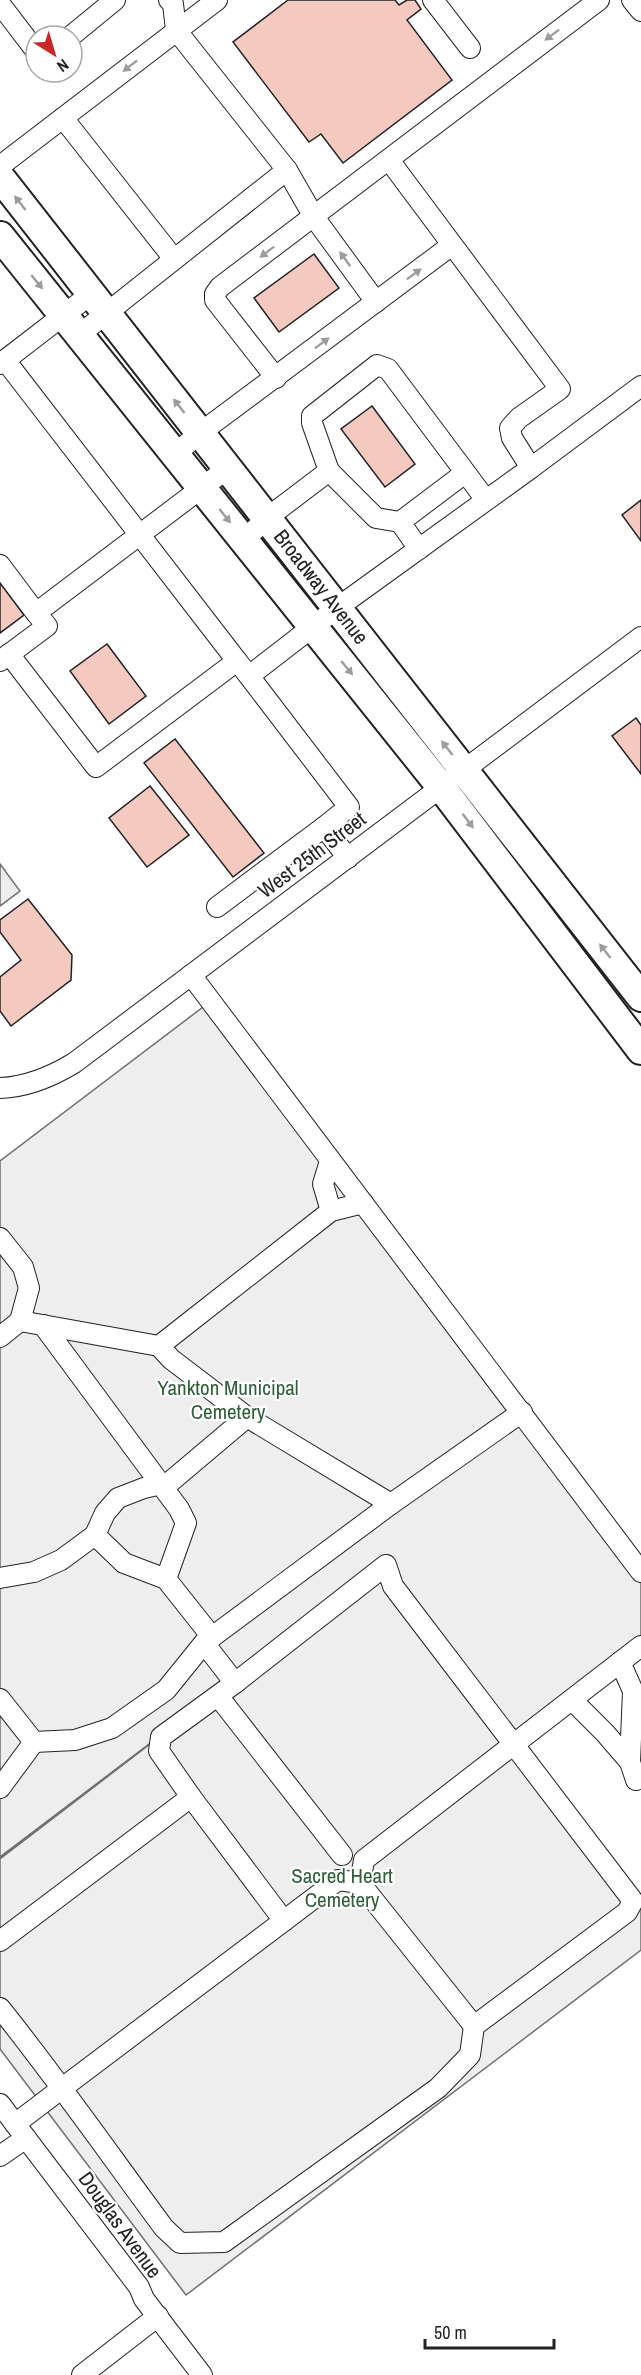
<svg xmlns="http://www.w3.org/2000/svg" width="641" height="2375" font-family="'Archivo Narrow',sans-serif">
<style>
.green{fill:#eee;stroke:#6f6f6f;stroke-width:1.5}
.parking{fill:#ededed;stroke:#6f6f6f;stroke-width:1.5}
.building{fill:#f3c9c0;stroke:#222;stroke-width:1.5}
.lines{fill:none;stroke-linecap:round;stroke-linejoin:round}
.minor-casing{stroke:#222;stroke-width:22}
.highway-casing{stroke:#222;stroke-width:32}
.minor{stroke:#fff;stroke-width:20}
.highway{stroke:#fff;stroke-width:28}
.oneway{fill:#9c9c9c}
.labels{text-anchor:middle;stroke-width:4.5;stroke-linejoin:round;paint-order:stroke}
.street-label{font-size:21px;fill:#222;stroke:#fff}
.park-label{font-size:21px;fill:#2f5e38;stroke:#fff}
</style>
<rect width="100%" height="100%" fill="#fff"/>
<polygon class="green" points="211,1001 641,1572 641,1646 520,1741 641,1900 641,1950 186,2295 0,2049 0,1859 248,1669 0,1857 0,1161"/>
<polygon class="parking" points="0,864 20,891 0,906"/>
<g class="building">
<polygon points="288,0 395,0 399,5 407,0 415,0 421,9 407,20 452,80 343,163 321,134 309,142 233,42"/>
<polygon points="314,254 339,288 279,332 254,298"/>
<polygon points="372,406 415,464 385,487 341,429"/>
<polygon points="641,500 641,541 622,515"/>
<polygon points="0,583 24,615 0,633"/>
<polygon points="107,644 146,696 109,724 70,671"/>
<polygon points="636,718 641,725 641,774 612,736"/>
<polygon points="175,739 264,853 233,877 144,763"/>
<polygon points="150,786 189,835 147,867 109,818"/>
<polygon points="28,899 72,955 71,980 11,1026 0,1011 0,977 21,960 0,932 0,920"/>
</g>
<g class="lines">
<g class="minor-casing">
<g id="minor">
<polyline points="169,0 173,4 176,30 287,170 314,217 376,302"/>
<polyline points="433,0 470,48"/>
<polyline points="632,0 641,11"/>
<polyline points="0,4 36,51"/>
<polyline points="71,36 115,0"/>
<polyline points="63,118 174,259"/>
<polyline points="0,166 217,0"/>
<polyline points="79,335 287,170"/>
<polyline points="5,360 237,661 96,767 9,654"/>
<polyline points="0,364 91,294"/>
<polyline points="276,378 215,300 215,294 220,287 599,0"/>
<polyline points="175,454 200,433 452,245"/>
<polyline points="531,468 641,386"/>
<polyline points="329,471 376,518 400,522"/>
<polyline points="244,540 267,518 329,471 312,423 312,416 377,365 388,369 486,500"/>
<polyline points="419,549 400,522 465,473"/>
<polyline points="0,565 36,613 228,468"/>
<polyline points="0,661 47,626 36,613"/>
<polyline points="237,661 249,676 337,608 531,468 512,438 510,428 519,418 560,389 389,160"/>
<polyline points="249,676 349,807 324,827"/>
<polyline points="217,907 324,827 348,858"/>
<polyline points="191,975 641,1572"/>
<path d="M0 1088C27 1087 51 1077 74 1063L641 637"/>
<polyline points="330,1161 323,1184 331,1211"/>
<polyline points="0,1238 23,1267 29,1288 20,1321"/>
<polyline points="43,1325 179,1509 186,1523 166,1579"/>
<polyline points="0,1337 20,1321 159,1346 331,1211 363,1203"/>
<polyline points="159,1346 171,1359 247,1417 391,1504 522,1412"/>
<polyline points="95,1535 124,1563 166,1579 212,1637"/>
<polyline points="0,1578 34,1572 61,1560 95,1535 105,1513 118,1498 144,1488 170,1482 247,1417"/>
<polyline points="204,1643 235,1683"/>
<polyline points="620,1662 633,1691 630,1762"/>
<polyline points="218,1696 342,1855"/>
<polyline points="0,1699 34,1742 75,1740 112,1728 166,1690 204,1643 391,1504"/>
<polyline points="572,1700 605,1733 630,1762 636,1780"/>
<polyline points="0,1788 34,1742"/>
<polyline points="191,1797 159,1751 161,1737 235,1683 386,1565 393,1586 633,1901 627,1912 474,2026"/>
<polyline points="360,1883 364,1860 641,1646"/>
<polyline points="0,1941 191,1797 284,1921"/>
<path d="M0 2008C57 2079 110 2155 164 2228L180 2243 224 2242 438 2088 470 2055 474 2026 360 1883 338 1880 61 2089 15 2124"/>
<polyline points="0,2104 139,2287 144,2299 202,2375"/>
<polyline points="0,2156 26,2138"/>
<polyline points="82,2375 158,2316"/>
</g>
</g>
<g class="highway-casing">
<g id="highway">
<polyline points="0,177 641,997"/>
<polyline points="0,236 442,788 641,1050"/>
</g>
</g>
<use href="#minor" class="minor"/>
<use href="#highway" class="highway"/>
</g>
<defs><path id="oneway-solid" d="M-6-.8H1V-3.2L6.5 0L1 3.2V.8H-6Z" transform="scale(1.5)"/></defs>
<g class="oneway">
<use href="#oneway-solid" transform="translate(552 35) rotate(143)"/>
<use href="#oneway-solid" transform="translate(130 66) rotate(142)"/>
<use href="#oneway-solid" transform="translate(20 203) rotate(-128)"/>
<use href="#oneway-solid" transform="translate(267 252) rotate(143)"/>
<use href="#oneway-solid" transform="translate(345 259) rotate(-126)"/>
<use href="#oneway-solid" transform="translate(414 274) rotate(-37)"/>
<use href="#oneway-solid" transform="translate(37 282) rotate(51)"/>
<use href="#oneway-solid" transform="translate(322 343) rotate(-37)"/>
<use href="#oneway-solid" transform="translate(179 406) rotate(-128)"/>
<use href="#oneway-solid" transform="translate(225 516) rotate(51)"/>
<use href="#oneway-solid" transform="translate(347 668) rotate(51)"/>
<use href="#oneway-solid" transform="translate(447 748) rotate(-128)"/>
<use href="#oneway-solid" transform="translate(468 821) rotate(53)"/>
<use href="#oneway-solid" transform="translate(605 951) rotate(-128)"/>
</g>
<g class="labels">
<g class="street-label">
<text transform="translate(321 587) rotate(52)" y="7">Broadway Avenue</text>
<text transform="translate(312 855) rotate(-37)" y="7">West 25th Street</text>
<text transform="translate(120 2225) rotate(54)" y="7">Douglas Avenue</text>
</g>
<g class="park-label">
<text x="228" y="1395">Yankton Municipal<tspan x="228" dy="24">Cemetery</tspan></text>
<text x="342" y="1883">Sacred Heart<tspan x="342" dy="24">Cemetery</tspan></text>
</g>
</g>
<g transform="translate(54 54) rotate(143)"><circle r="28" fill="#ffffff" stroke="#a7a7a7" stroke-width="1.5"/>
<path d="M0-4.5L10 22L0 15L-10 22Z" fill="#c62828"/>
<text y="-9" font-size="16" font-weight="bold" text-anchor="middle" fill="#222222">N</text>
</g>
<path d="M425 2339v9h129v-9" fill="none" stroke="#222222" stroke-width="3"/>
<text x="434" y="2339" font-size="18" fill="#222222" stroke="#ffffff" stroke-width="4.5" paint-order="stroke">50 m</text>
</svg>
